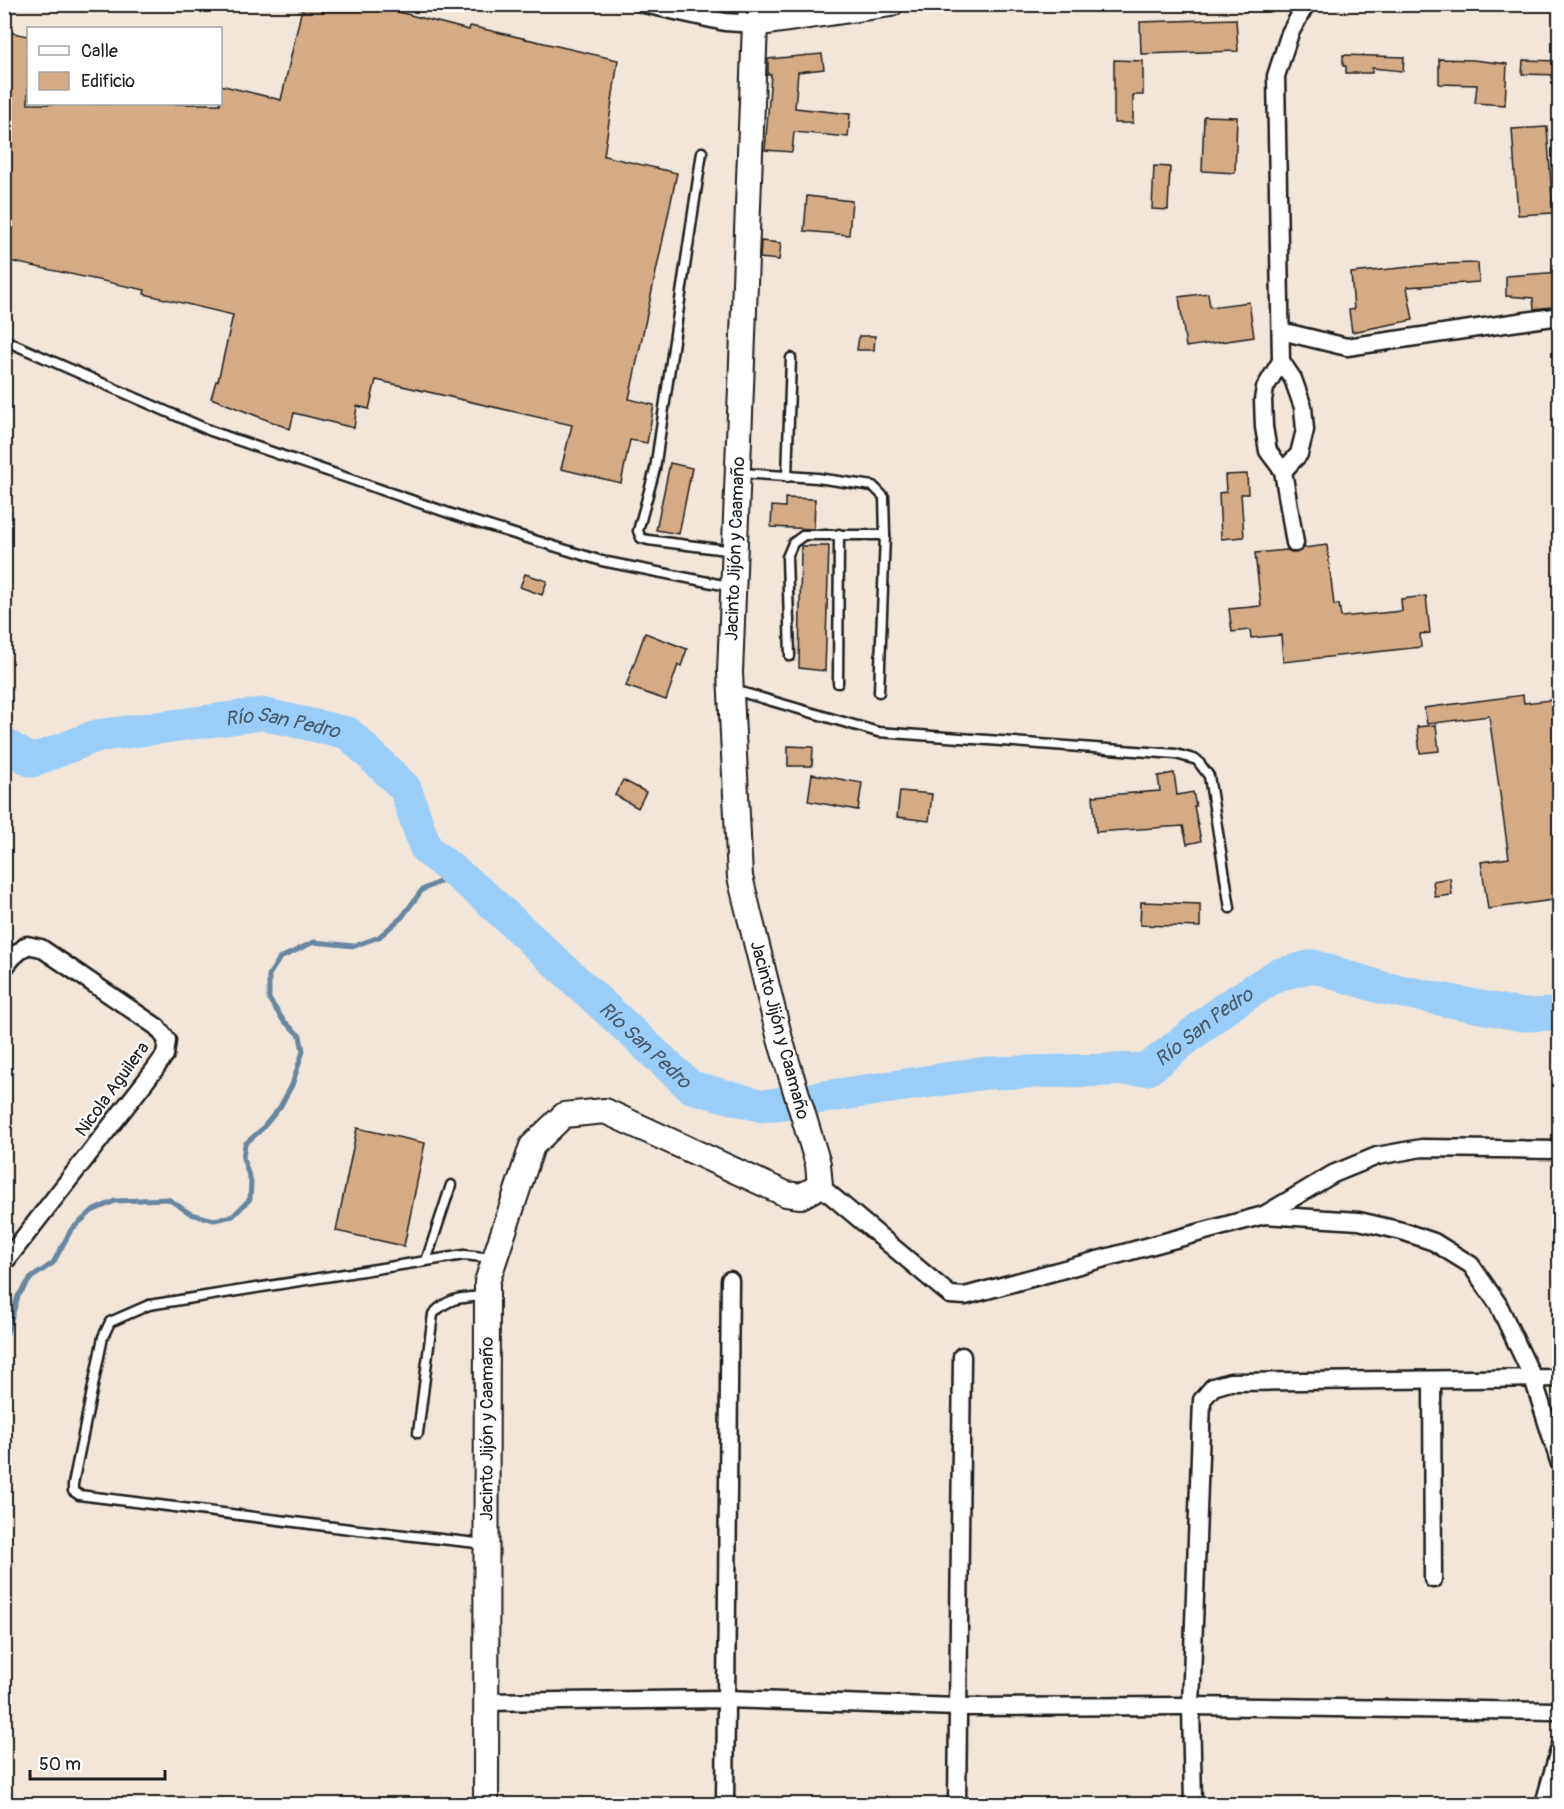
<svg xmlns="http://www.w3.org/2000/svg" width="1564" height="1809" font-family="Pangolin,sans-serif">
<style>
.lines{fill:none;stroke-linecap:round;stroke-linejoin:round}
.stream{stroke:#68869f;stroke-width:5}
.river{stroke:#9acdf7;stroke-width:33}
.building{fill:#d4ab85;stroke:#1c1c1c;stroke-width:1.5}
.lane-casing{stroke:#1c1c1c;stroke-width:13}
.street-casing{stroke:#1c1c1c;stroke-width:21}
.secondary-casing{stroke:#1c1c1c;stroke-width:28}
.lane{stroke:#fff;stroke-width:8}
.street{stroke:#fff;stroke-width:16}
.secondary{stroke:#fff;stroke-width:24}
.labels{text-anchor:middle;stroke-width:4.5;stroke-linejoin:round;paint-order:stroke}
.street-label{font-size:18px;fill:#1c1c1c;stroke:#fff}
.water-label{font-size:20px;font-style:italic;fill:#485a69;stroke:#fff}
</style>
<rect width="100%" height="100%" fill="#f2e6da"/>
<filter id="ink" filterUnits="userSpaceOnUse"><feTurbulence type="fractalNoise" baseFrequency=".0167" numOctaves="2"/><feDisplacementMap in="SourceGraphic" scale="12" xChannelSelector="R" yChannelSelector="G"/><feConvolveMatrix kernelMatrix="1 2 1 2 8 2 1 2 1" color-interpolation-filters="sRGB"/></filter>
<g filter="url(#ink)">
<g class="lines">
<polyline class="stream" points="4,1343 18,1296 31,1278 53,1263 71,1230 92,1211 115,1201 168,1199 191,1214 214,1220 233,1216 250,1199 251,1182 243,1158 245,1144 262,1129 280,1107 292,1085 303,1051 300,1036 283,1020 269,999 269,975 280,958 314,942 354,946 379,937 402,917 422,890 456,874"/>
<path class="river" id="s1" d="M4 744 32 761 96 736 262 714 348 733 405 788 426 849 482 894 691 1087 763 1106 986 1073 1148 1069 1224 1009 1277 975 1313 966 1383 988 1522 1015 1556 1014 1560 1011"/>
</g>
<g class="building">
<polygon points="303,4 367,4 469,30 470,26 618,60 604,156 677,173 629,399 654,405 647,443 630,440 621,483 561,469 572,425 376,380 369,409 357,406 354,428 294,413 290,429 211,398 216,381 218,381 233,315 144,294 145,290 4,260 4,31 28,36 28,104 220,104 220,85 281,100"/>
<polygon points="1236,19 1238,51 1141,54 1140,22"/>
<polygon points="822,54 824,69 798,72 795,108 850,114 848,137 794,132 792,152 765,150 771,75 768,75 768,59"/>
<polygon points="1343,55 1404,57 1403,71 1372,68 1372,73 1346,73 1346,66 1343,66"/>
<polygon points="1439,59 1473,60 1507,64 1505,105 1475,103 1477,85 1439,84"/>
<polygon points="1114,60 1143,61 1143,95 1133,95 1133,123 1114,123"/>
<polygon points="1523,60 1560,61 1560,75 1522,74"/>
<polygon points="1204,116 1237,117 1235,173 1202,171"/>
<polygon points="1547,127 1553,213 1518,215 1512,129"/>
<polygon points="1154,166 1170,167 1168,210 1152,209"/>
<polygon points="807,196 852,201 849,235 804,231"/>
<polygon points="761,241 781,243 779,260 760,258"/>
<polygon points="1478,263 1479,282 1407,287 1413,320 1352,332 1349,310 1354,309 1351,273 1440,264"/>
<polygon points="1560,272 1560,306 1534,309 1533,298 1506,296 1506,276"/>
<polygon points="1208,293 1210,307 1249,302 1254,337 1186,347 1179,297"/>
<polygon points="859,336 875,336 874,350 857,350"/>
<polygon points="670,463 692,468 679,534 656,530"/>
<polygon points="1247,474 1248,494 1241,494 1244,537 1221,539 1219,493 1226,492 1225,475"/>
<polygon points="785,498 815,499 814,529 771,527 772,506 785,507"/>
<polygon points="1327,545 1334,605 1339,604 1341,617 1402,611 1401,599 1426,596 1430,633 1420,634 1421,647 1283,662 1281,635 1251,638 1250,630 1232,632 1229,609 1261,606 1255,553 1287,550 1296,553 1304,548"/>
<polygon points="801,546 829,546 825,671 799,668"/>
<polygon points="525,574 547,581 542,595 520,587"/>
<polygon points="645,633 687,649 681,666 678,665 666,700 626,686"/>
<polygon points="1523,695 1524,703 1560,699 1560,899 1488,909 1481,862 1509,858 1489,716 1427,724 1424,708"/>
<polygon points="1436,725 1439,751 1420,753 1417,727"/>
<polygon points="788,746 813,747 812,766 788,766"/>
<polygon points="1174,773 1177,795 1193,792 1196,806 1194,806 1201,841 1187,844 1183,826 1096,832 1093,796 1160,791 1158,776"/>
<polygon points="812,774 862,783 858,810 808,801"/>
<polygon points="623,780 646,792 638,808 615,795"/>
<polygon points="900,791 932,794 929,821 897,817"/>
<polygon points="1450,878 1452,895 1435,897 1433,881"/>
<polygon points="1141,902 1200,904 1200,927 1140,925"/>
<polygon points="357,1128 425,1143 404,1246 336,1231"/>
</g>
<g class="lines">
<g class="lane-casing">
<g id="lane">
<polyline points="756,21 758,4"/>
<polyline points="742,23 743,4"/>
<polyline points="702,152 655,469 638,531 641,538 648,540 734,551"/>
<polyline points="4,340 211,431 469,520 602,561 733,587"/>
<polyline points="741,473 817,478 873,486 884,497 885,535 879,692"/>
<polyline points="787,477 791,358"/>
<polyline points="790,656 787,557 793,543 804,535 885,535"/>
<polyline points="838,683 839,534"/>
<polyline points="734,690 878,732 1176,754 1197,760 1209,776 1230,908"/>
<polyline points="426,1261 451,1185"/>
<path d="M418 1433 433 1314C449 1297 461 1298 484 1296"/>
<polyline points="486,1544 350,1529 79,1495 73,1491 73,1484 103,1337 110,1322 149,1305 464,1255 492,1258"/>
</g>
</g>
<g class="street-casing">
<g id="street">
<polyline points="644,4 725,22 755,24"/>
<polyline points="1281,331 1347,347 1560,316"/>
<polyline points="1281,361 1293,379 1303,407 1305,430 1299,454 1283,471"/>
<polyline points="1295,543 1283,471 1268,451 1264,427 1263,400 1265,388 1281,361 1276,76 1290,33 1306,4"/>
<polyline points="4,968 13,957 27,945 41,948 157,1027 167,1040 165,1055 155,1069 4,1263"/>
<polyline points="820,1186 950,1295 965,1296 1264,1215 1359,1221 1402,1231 1434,1242 1471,1265 1498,1304 1533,1378 1560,1464"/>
<polyline points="1264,1215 1333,1174 1377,1156 1422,1148 1560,1150"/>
<polyline points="1432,1380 1433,1579"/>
<polyline points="486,1702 726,1699 957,1707 1191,1706 1560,1711"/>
<polyline points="725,1804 730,1280"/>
<polyline points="957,1804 962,1356"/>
<polyline points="1193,1804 1191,1706 1202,1400 1213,1387 1230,1382 1560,1378"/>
<polyline points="1544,1804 1560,1747"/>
</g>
</g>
<g class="secondary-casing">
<g id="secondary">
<path id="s2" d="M486 1804 487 1282 532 1146 564 1115 605 1111 786 1194 801 1196 820 1186 818 1164 780 1039 740 877 730 673 755 24 891 4"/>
</g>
</g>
<use href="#lane" class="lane"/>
<use href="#street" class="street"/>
<use href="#secondary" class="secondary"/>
</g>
</g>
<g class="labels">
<g class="street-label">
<text dy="6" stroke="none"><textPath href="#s2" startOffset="1635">Jacinto Jijón y Caamaño</textPath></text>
<text transform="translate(780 1030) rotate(75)" y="6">Jacinto Jijón y Caamaño</text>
<text transform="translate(112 1089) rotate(-54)" y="6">Nicola Aguilera</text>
<text dy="6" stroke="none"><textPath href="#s2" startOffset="375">Jacinto Jijón y Caamaño</textPath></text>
</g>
<g class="water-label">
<text dy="7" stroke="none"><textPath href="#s1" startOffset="290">Río San Pedro</textPath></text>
<text dy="7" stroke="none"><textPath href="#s1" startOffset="1389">Río San Pedro</textPath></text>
<text dy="7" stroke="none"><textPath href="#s1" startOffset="795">Río San Pedro</textPath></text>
</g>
</g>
<rect width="1564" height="1809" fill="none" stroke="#fff" stroke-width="24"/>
<rect x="12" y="12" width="1540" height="1785" fill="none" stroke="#1c1c1c" stroke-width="2" filter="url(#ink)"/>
<rect x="27" y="27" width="195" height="78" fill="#ffffff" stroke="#a4a4a4" stroke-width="1.5"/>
<rect x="39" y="46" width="30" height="9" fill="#ffffff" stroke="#a4a4a4" stroke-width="1.5"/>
<text x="81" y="57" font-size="18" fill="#1c1c1c">Calle</text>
<rect x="39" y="72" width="30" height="18" fill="#d4ab85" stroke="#a4a4a4" stroke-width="1.5"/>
<text x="81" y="87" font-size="18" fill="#1c1c1c">Edificio</text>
<path d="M30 1770v9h135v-9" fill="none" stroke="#1c1c1c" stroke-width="3"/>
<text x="39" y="1770" font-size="18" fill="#1c1c1c" stroke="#ffffff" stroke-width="4.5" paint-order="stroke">50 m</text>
</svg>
